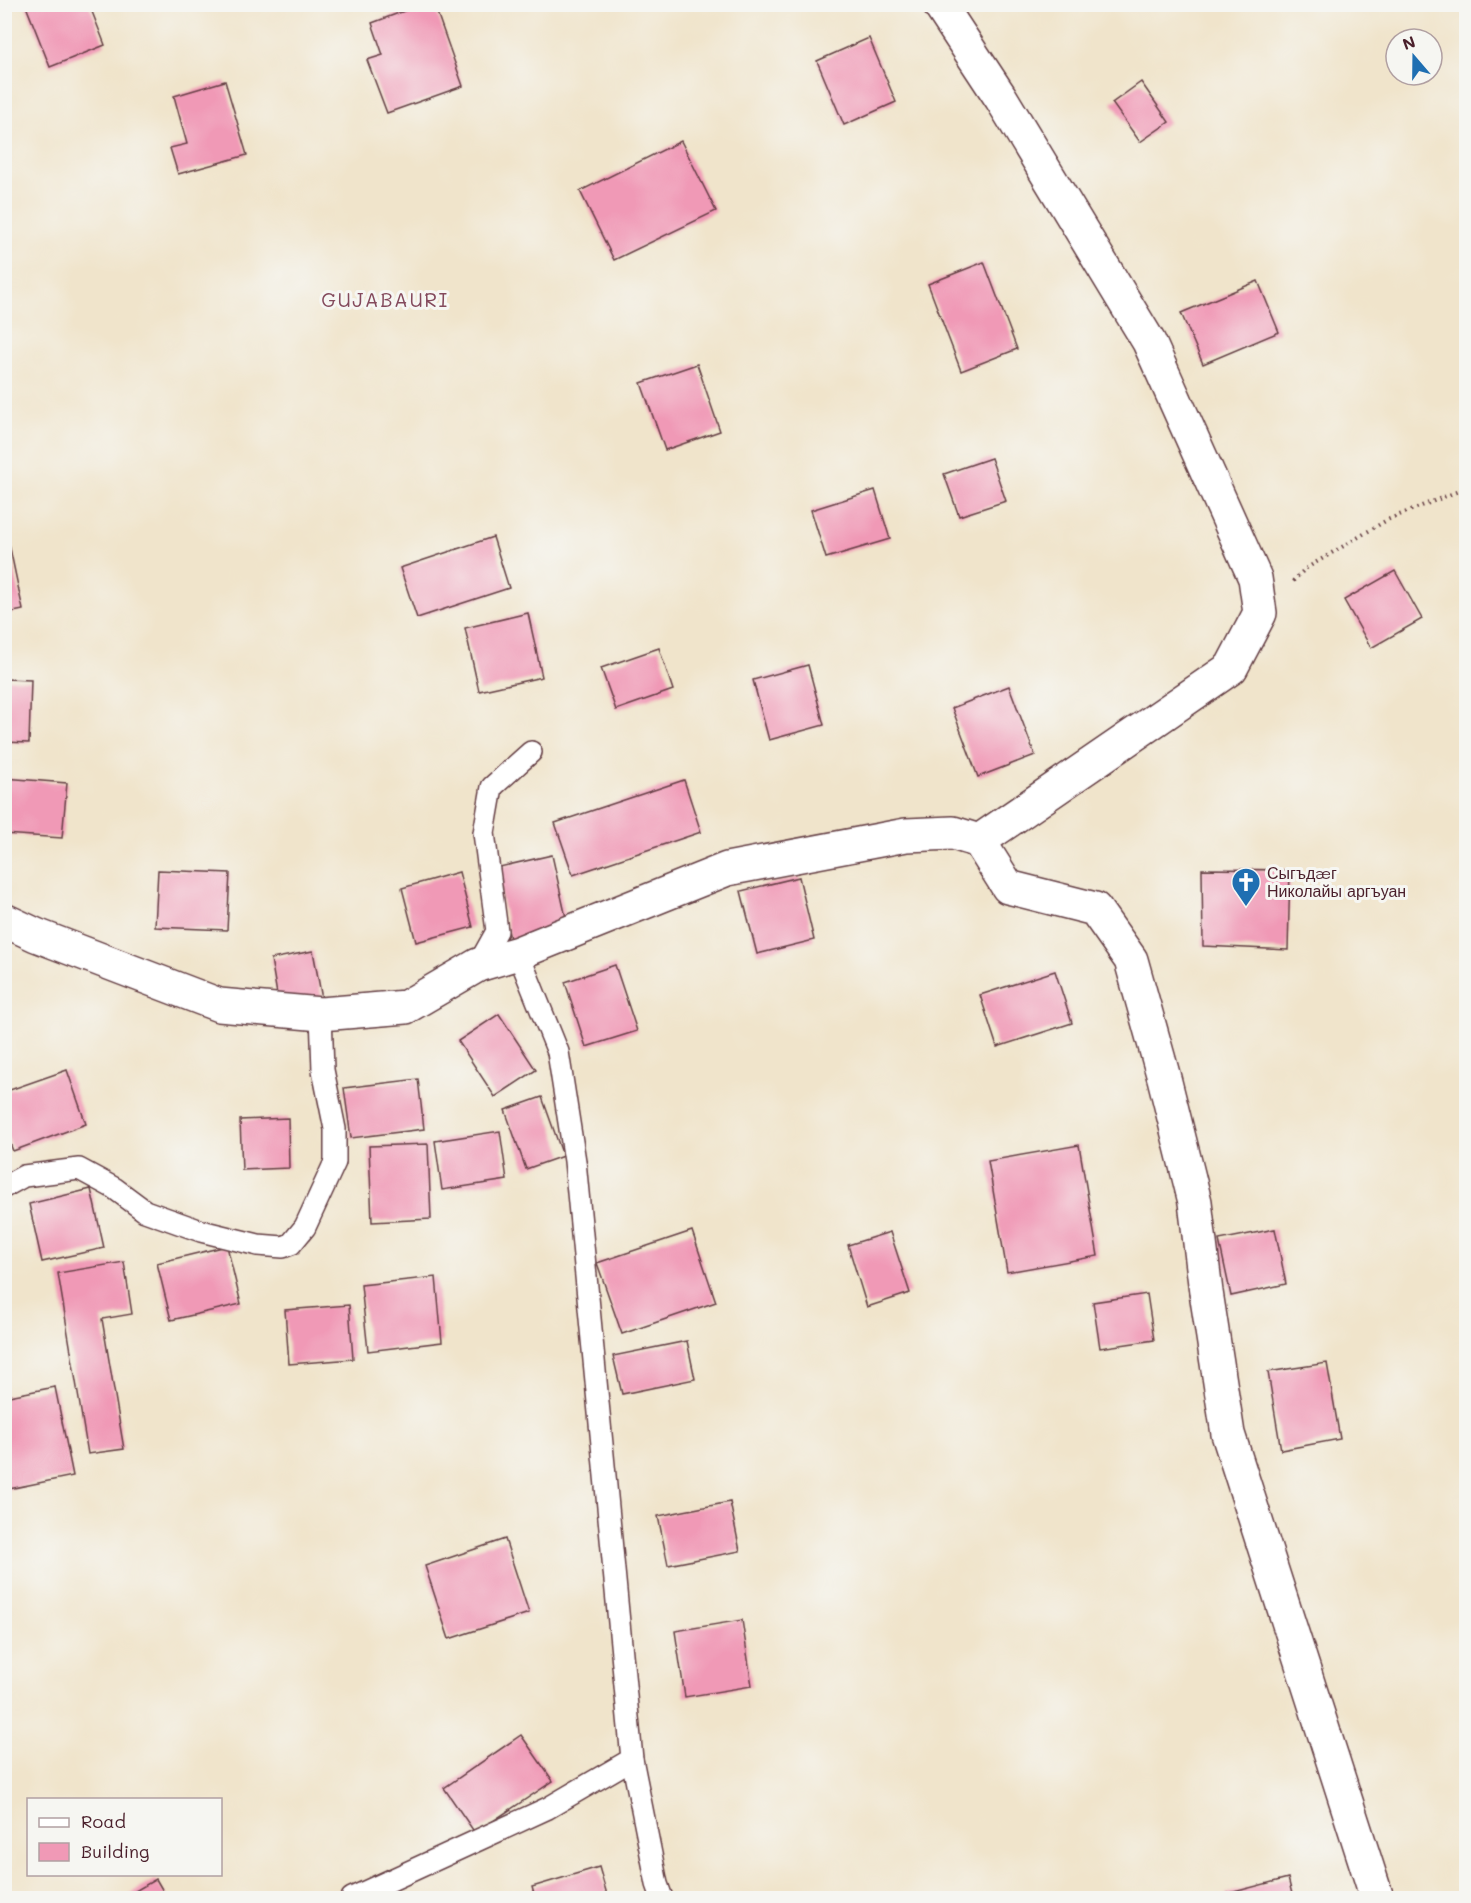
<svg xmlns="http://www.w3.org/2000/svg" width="1471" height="1903" font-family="Mali,sans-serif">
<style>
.building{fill:#f099b6}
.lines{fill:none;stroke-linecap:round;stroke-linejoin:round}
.service-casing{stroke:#633d43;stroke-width:24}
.minor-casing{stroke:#633d43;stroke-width:36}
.path{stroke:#633d43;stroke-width:4;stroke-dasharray:1.5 4.5;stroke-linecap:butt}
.service{stroke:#fff;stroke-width:21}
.minor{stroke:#fff;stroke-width:33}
.labels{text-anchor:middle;stroke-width:6;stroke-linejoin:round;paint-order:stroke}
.poi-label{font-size:16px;fill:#4a1f2b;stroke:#f6f6f2;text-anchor:start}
.quarter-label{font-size:20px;letter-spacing:1.5px;fill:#844a5c;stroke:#f6f6f2}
</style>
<rect width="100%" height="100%" fill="#f6f6f2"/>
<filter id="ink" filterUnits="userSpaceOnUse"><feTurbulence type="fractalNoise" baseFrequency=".0167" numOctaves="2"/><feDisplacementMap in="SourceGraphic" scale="12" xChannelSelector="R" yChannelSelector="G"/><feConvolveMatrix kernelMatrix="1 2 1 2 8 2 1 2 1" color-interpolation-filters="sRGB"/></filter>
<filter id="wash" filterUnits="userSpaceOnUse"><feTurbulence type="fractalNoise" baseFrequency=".008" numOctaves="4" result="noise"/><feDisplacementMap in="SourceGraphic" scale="24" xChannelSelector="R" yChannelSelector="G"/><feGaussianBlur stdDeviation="1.35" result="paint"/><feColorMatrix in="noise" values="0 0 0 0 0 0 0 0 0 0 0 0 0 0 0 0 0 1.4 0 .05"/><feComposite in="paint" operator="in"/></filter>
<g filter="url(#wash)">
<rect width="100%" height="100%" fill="#f0e4cb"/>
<g id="blocks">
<g class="building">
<polygon points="30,4 89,4 105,45 50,67 26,6"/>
<polygon points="423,4 434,4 463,86 387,113 367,60 383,55 372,23"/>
<polygon points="869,38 896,102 844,125 817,61"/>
<polygon points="225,81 247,155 178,174 170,148 187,144 174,96"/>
<polygon points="1141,82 1169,122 1140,142 1112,103"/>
<polygon points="681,141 716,211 614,260 580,191"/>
<polygon points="4,196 10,234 4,235"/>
<polygon points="984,262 1017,349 961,371 928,284"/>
<polygon points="1258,281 1279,332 1203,364 1181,313"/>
<polygon points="697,364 720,431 665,450 641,383"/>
<polygon points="991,458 1006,501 959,516 944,474"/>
<polygon points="875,490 890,539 826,558 811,510"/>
<polygon points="7,534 23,610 4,614 4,535"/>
<polygon points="493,537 509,588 417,618 400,568"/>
<polygon points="1395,571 1422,619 1371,648 1344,600"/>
<polygon points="528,613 542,677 479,691 465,628"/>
<polygon points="659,648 673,690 616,710 601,668"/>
<polygon points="808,665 824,725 769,740 753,680"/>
<polygon points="4,679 31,680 29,743 4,742"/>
<polygon points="1009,686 1035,755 978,777 952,708"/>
<polygon points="4,778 67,783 62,838 4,834"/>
<polygon points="684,780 701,832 573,875 555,823"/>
<polygon points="552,855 569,931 511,944 495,868"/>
<polygon points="1202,869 1290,870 1288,950 1203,946"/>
<polygon points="158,870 230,873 227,930 155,927"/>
<polygon points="459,872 473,927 416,942 402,888"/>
<polygon points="799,877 814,940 757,954 741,891"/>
<polygon points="313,951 322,999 279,1006 271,959"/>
<polygon points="615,965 637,1031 586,1047 565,982"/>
<polygon points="1055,971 1072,1023 997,1047 980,995"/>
<polygon points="499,1014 536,1070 495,1097 458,1041"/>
<polygon points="67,1070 86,1124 13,1151 4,1127 4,1092"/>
<polygon points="418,1079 424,1129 351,1138 344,1088"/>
<polygon points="542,1097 563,1156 526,1169 505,1110"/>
<polygon points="288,1118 289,1168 242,1170 240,1120"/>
<polygon points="500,1131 507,1180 442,1190 435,1141"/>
<polygon points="428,1144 431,1219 372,1222 369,1146"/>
<polygon points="1079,1145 1098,1256 1007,1272 988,1161"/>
<polygon points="91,1189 104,1248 42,1262 29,1204"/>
<polygon points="1275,1229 1286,1284 1231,1296 1219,1240"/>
<polygon points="692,1231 716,1302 622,1334 597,1263"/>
<polygon points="890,1232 910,1293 867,1307 848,1245"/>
<polygon points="227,1246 241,1304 171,1320 157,1263"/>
<polygon points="124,1262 132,1314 102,1319 124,1449 88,1454 58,1273"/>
<polygon points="436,1277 442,1342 368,1351 361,1285"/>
<polygon points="1147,1294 1154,1340 1100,1348 1093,1302"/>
<polygon points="349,1305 353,1359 289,1364 285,1310"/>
<polygon points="687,1341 695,1379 622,1394 613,1356"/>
<polygon points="1327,1363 1340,1439 1281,1450 1268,1372"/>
<polygon points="55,1387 73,1476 4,1490 4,1397"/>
<polygon points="730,1502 740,1551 668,1565 658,1516"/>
<polygon points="505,1539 529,1613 449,1639 425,1566"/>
<polygon points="742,1620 752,1686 685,1697 675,1631"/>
<polygon points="521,1735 553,1781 475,1833 444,1788"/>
<polygon points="599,1867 608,1898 535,1898 532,1887"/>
<polygon points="1288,1878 1293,1898 1227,1898 1226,1894"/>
<polygon points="156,1879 167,1898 123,1898"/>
<polygon points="779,1891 781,1898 753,1898"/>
</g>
</g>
</g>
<g filter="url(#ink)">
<use href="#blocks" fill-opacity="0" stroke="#633d43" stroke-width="1.5"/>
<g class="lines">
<g class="service-casing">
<g id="service">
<polyline points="478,965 497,931 484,833 492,787 531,752"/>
<polyline points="4,1187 24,1176 79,1169 114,1188 145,1211 201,1231 258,1245 283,1247 291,1244 305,1227 335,1162 335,1129 323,1070 321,1014"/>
<polyline points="632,1759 657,1884 662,1898"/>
<polyline points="352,1898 548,1808 632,1759 575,1161 558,1052 518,953"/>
</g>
</g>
<g class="minor-casing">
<g id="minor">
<polyline points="939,4 1001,98 1149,342 1255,578 1260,613 1231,668 979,841"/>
<polyline points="4,920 36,935 219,1005 321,1014 406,1007 478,965 518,953 727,869 906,835 953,833 979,841 1008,887 1095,909 1131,960 1164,1078 1195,1202 1206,1292 1228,1434 1377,1898"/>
</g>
</g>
<polyline class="path" points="1293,581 1305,569 1387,520 1466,488"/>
<use href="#service" class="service"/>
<use href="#minor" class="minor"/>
</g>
</g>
<defs>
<g id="church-pin" transform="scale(1.5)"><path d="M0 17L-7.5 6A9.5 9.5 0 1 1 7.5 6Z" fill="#1f6fb2" stroke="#f6f6f2"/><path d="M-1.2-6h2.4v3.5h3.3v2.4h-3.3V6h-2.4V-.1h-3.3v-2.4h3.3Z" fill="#fff"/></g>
</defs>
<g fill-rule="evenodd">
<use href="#church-pin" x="1246" y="882"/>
</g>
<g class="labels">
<g class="poi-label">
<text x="1267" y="879">Сыгъдæг<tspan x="1267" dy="18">Николайы аргъуан</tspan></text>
</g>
<g class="quarter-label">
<text x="385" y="307">GUJABAURI</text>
</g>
</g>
<rect width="1471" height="1903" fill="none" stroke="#f6f6f2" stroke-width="24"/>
<rect x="27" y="1798" width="195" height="78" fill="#f6f6f2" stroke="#b1a0a2" stroke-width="1.5"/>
<rect x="39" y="1818" width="30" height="9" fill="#ffffff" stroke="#b1a0a2" stroke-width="1.5"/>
<text x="81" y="1828" font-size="18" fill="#4a1f2b">Road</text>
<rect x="39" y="1843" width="30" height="18" fill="#f099b6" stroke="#b1a0a2" stroke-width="1.5"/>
<text x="81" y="1858" font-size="18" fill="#4a1f2b">Building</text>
<g transform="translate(1414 57) rotate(340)"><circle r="28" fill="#f6f6f2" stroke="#b1a0a2" stroke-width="1.5"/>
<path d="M0-4.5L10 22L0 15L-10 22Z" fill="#1f6fb2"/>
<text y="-9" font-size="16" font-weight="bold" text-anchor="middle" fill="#4a1f2b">N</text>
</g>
</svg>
